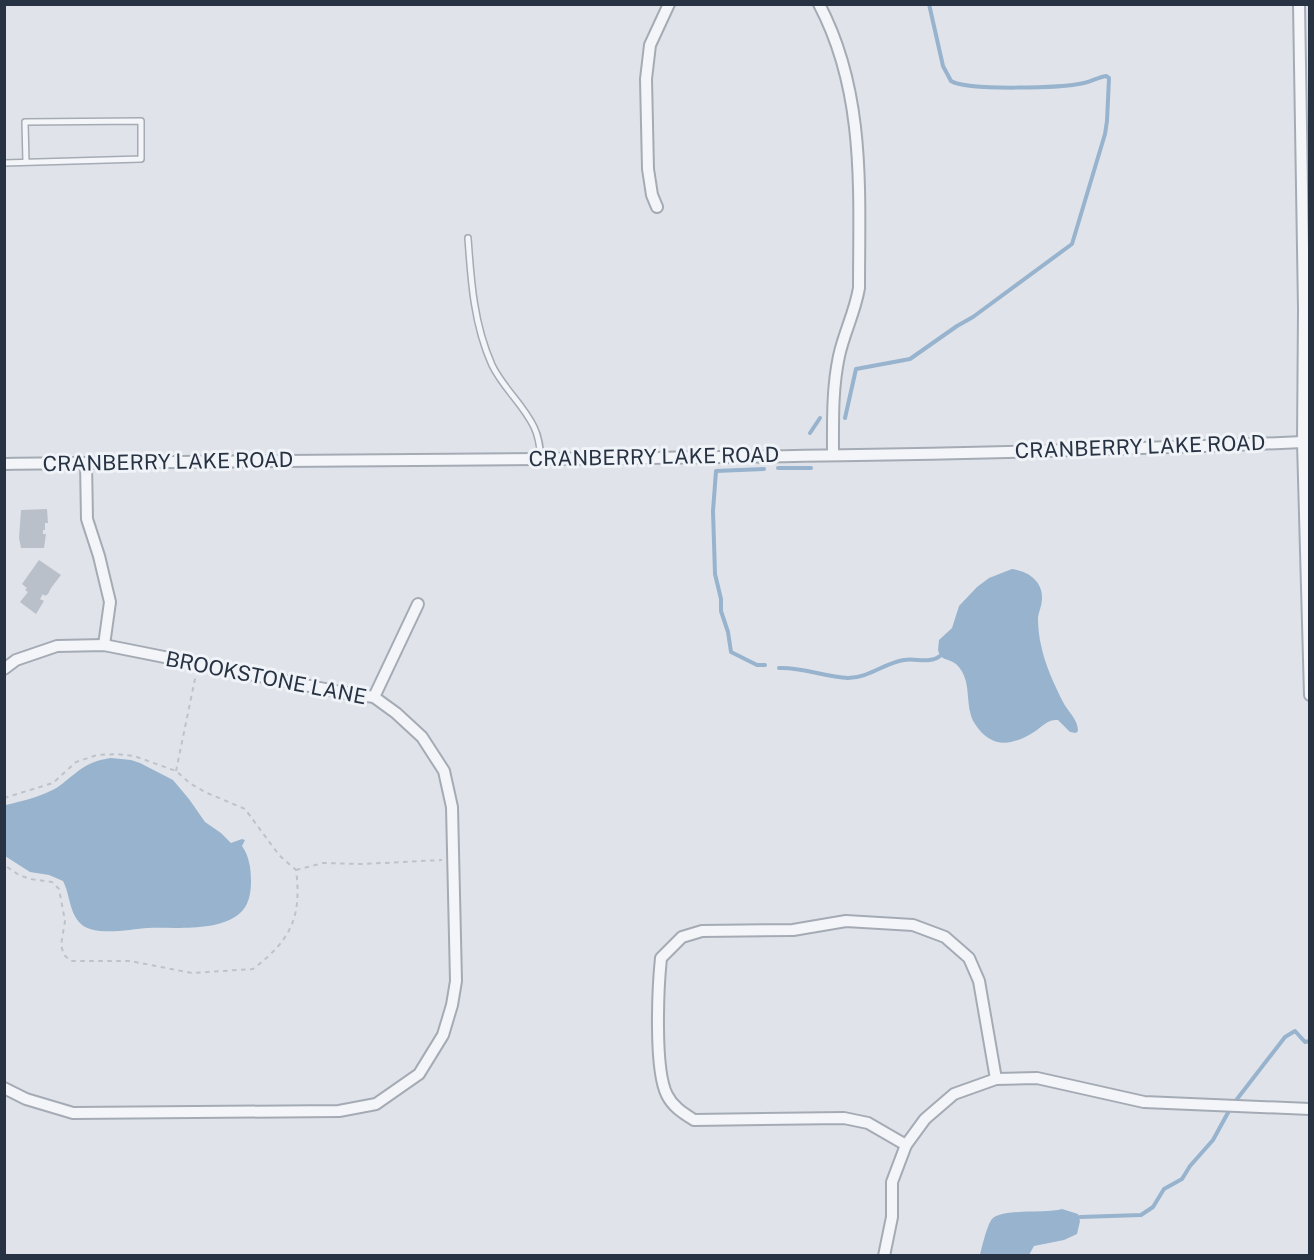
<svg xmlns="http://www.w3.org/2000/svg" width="1314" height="1260" font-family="'Public Sans',sans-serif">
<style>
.water{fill:#98b3cd}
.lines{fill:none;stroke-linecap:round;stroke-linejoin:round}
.stream{stroke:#98b3cd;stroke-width:4}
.building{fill:#b9c0ca}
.service-casing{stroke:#a5abb5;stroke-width:8}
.minor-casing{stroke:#a5abb5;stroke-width:14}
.path{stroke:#bec2c9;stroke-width:2;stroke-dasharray:4.5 4.5;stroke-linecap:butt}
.service{stroke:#f3f5f8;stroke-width:5}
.minor{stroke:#f3f5f8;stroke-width:10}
.labels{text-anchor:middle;stroke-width:6;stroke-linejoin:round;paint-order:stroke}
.street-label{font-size:21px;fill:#273243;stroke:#f0f3f7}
</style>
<rect width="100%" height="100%" fill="#e0e4ea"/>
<g class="water">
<path d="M1012 569C1028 571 1043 581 1042 599 1042 605 1039 611 1038 617 1038 626 1039 637 1041 645 1045 665 1054 684 1063 702 1068 712 1078 719 1078 731L1076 733 1070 732 1058 720C1048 719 1043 726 1034 732 1012 746 991 749 975 724 963 705 974 681 956 664 951 660 945 660 940 656L938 650 939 640 952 628 959 606 977 587 989 578Z"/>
<path d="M111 758 131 760 140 763 173 780 189 799 205 822 221 833 231 843 242 839 245 840 242 846C249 856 251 868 251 881 251 893 249 906 239 914 217 932 175 927 148 928 130 929 95 937 81 924 69 913 70 894 63 881L49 875 30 872 5 856V805C21 802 50 794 62 784 81 769 86 762 111 758Z"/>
<path d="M1062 1209 1078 1214 1080 1221 1077 1234 1064 1240 1034 1246 1029 1255H980C982 1247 987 1225 992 1219 1002 1208 1046 1214 1062 1209Z"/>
</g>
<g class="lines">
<g class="stream">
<path d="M845 418 856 369 910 359 957 326 973 317 1072 244 1105 134 1107 121 1109 78 1106 76C1098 77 1091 82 1084 83 1062 88 967 91 951 81L943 66 929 4"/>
<polyline points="810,433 820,418"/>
<polyline points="778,468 811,468"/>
<polyline points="764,469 716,471 713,511 715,574 721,599 721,611 728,632 731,652 757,665 765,665"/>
<path d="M779 668C802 667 825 677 848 678 869 678 884 663 904 660 916 658 930 664 940 656"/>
<polyline points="1234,1103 1285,1037 1295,1031 1305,1042 1310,1041"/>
<polyline points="1080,1217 1141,1215 1153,1207 1164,1189 1182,1179 1190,1166 1213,1140 1230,1109"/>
</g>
</g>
<g class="building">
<polygon points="47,509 48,523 45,523 45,530 43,530 43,534 46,534 44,548 21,548 19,538 21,510"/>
<polygon points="39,560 61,575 51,588 48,594 45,596 43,594 40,599 44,601 36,614 20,602 28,592 25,590 27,588 22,584"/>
</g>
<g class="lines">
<g class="service-casing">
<g id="service">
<polyline points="4,163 141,159 141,121 25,122 26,162"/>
<path d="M468 238C471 282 474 325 492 365 503 388 523 404 534 427 539 437 540 447 541 458"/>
</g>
</g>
<g class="minor-casing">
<g id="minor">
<path d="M819 4C866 93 859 191 859 288 855 312 844 333 839 356 832 389 833 422 833 455"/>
<polyline points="1299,4 1304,309 1303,442 1310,695"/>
<polyline points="657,207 652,195 648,169 646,79 650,45 669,4"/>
<polyline points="86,463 87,519 99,556 110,602 104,645"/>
<path d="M4 464C438 458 871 461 1303 442"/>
<polyline points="4,669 16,660 57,646 104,645 340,692 374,697 396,713 422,737 444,771 452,807 456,981 452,1005 443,1035 419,1074 376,1104 339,1111 73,1113 26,1099 4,1088"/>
<polyline points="374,697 418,604"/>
<path d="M906 1145 868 1123 844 1118 694 1120C683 1113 673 1107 667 1095 654 1070 658 987 661 958L682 937 702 931 793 930 846 921 913 925 945 937 969 958 979 981 996 1079"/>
<polyline points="884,1256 892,1217 892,1182 906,1145 925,1119 954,1094 996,1079 1037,1078 1144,1102 1310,1109"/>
</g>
</g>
<g class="path">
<polyline points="176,771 196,674"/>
<path d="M4 798 53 783 76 762 97 755 117 754 134 756 176 771 191 784 207 793 245 809 279 855 296 870C302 917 291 940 253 969L192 973 130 961H71L64 955 61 945 65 921 59 889 52 882 30 879 19 875 4 865"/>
<polyline points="296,870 323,863 363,864 442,860"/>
</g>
<use href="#service" class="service"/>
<use href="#minor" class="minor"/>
</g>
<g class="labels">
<g class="street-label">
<text transform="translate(1140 447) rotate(-2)" y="7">CRANBERRY LAKE ROAD</text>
<text transform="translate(654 457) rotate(-1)" y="7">CRANBERRY LAKE ROAD</text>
<text transform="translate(168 462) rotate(-1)" y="7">CRANBERRY LAKE ROAD</text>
<text transform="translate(266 678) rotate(11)" y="7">BROOKSTONE LANE</text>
</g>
</g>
<rect width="1314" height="1260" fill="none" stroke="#273243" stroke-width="12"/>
</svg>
